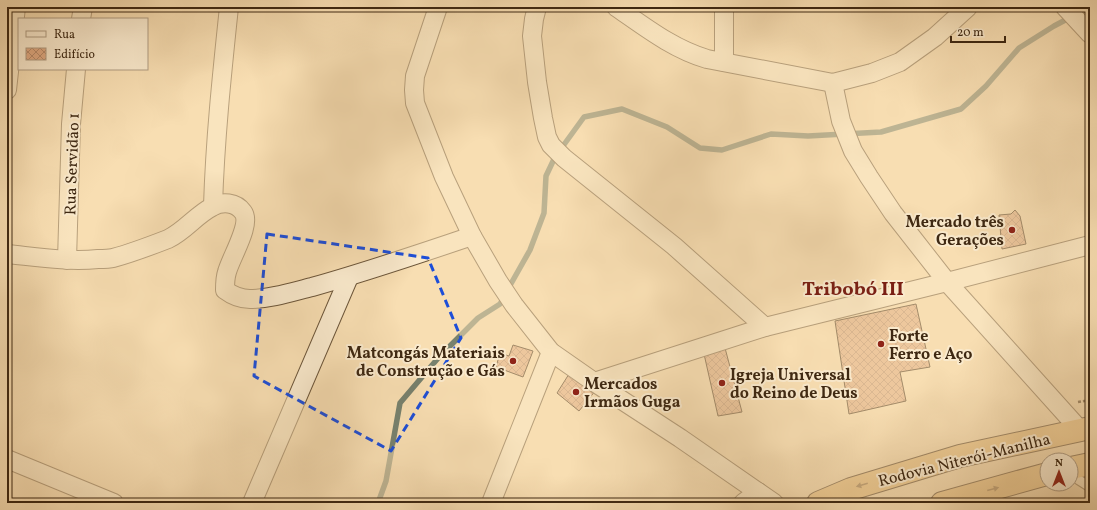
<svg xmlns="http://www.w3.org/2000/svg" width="1097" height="510" font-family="Vollkorn,serif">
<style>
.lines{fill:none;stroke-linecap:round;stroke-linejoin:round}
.stream{stroke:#77816e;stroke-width:5.5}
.building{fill:url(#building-cross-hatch);stroke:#3e2812}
.service-casing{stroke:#6c563a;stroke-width:11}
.minor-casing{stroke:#6c563a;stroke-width:20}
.trunk-casing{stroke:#3e2812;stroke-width:24}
.path{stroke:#3e2812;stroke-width:2.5;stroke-dasharray:3 2;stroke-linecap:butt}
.service{stroke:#faeacd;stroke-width:9}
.minor{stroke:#faeacd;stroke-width:18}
.trunk{stroke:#ecbf79;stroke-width:22}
.oneway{fill:#8c6c40}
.marked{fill:none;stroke:#1d4ed8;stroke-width:3;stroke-dasharray:8 5;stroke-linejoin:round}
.poi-dot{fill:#8f2418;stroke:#faeacd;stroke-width:1.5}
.labels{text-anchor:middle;stroke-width:4;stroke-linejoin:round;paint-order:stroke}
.street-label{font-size:16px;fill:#3e2812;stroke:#faeacd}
.poi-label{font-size:16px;font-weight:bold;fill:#3e2812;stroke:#faeacd;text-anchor:start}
.district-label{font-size:20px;font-weight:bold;fill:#7a1f14;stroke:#faeacd}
</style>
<defs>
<pattern id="building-cross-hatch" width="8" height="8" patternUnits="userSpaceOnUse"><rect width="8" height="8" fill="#e1ab83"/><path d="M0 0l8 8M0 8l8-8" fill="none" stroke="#b88b6a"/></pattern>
</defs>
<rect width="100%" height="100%" fill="#f8deb2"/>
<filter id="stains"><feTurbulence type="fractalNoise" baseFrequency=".005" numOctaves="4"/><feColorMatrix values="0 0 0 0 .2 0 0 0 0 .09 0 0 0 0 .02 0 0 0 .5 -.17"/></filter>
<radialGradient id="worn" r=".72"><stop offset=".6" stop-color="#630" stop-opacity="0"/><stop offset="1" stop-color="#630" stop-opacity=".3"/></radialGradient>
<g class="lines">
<g class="stream">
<polyline points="508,289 530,250 544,213 546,176 555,157 584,117 622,109 667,127 700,148 722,150 771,134 808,136 881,132 961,109 986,86 1019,48 1054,26 1090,7"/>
<polyline points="378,503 386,481 400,403 439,357 478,318 500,304 504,297"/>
</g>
</g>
<g class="building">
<polygon points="1015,210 1020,216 1026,244 1002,249 999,215 1011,214"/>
<polygon points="916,304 930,367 900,372 906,401 849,414 835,321"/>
<polygon points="513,345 533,351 523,377 496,367 500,353 509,356"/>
<polygon points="725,348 742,412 718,416 704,354"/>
<polygon points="569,374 596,390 579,411 557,393"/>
</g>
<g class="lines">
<g class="service-casing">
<polyline id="service" points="1071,473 1079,480 1090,487"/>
</g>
<g class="minor-casing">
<g id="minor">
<polyline points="438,7 415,76 414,90 415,103 444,177 472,236 498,281 514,305 551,352 594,382 680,438 774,503"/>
<polyline points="537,7 534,19 532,36 537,82 543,118 547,137 551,145 564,158 674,246 765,327"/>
<path d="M616 7C645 27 673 49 707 59L833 83 872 73 900 62 935 37 968 7"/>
<polyline points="724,7 724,62"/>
<polyline points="1065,7 1090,34"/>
<polyline points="81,19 83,7"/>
<polyline points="833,83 841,121 853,151 869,177 893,213 947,282 1080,430"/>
<polyline points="7,90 16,7"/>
<path d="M213 206C215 140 222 73 229 7"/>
<path d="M7 254C37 257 68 262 98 259 103 259 109 259 113 258 132 253 150 246 168 239 185 231 196 215 212 207 222 201 236 202 243 212 252 224 231 257 227 272 225 278 225 283 225 290 233 296 240 299 250 299 271 299 292 292 312 287 366 272 419 254 472 236"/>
<polyline points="67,260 71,124 76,69"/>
<polyline points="594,382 765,327 947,282 1090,245"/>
<polyline points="7,459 114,503"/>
<polyline points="252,503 349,277"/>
<polyline points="491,503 551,352"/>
<polyline points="743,503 758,492"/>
</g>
</g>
<g class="trunk-casing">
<g id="trunk">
<polyline points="1071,468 1090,464"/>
<polyline points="818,503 851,489 960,456 1090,428"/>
<polyline points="942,503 1047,474"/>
</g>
</g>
<polyline class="path" points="1078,402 1090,400"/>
<use href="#service" class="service"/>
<use href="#minor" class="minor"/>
<use href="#trunk" class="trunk"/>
</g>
<defs><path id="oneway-solid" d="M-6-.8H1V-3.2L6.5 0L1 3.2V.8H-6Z"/></defs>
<g class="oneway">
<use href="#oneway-solid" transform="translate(862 485) rotate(164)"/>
<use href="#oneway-solid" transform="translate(993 489) rotate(-15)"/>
</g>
<path d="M0 0H1097V510H0ZM267 234 428 258 461 338 391 451 254 376Z" fill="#f8deb2" fill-opacity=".55" fill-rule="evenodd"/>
<path class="marked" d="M267 234 428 258 461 338 391 451 254 376Z"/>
<g class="poi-dot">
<circle cx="1012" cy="230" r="4"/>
<circle cx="881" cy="344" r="4"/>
<circle cx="513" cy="361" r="4"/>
<circle cx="722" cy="383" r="4"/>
<circle cx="576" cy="392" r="4"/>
</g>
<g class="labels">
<g class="street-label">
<text transform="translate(71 164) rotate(-88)" y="6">Rua Servidão 1</text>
<text transform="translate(964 459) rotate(-14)" y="6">Rodovia Niterói-Manilha</text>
</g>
<g class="poi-label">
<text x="1004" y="227" text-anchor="end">Mercado três<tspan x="1004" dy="18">Gerações</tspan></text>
<text x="889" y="341">Forte<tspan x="889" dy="18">Ferro e Aço</tspan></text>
<text x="505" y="358" text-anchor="end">Matcongás Materiais<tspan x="505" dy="18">de Construção e Gás</tspan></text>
<text x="730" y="380">Igreja Universal<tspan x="730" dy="18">do Reino de Deus</tspan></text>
<text x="584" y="389">Mercados<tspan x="584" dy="18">Irmãos Guga</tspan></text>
</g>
<g class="district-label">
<text x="853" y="295">Tribobó III</text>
</g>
</g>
<rect width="1097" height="510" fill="none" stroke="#f8deb2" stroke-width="24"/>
<rect x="8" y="8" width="1081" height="494" fill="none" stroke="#3e2812" stroke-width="2"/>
<rect x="12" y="12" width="1073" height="486" fill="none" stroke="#3e2812"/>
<rect x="18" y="18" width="130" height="52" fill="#faeacd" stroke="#af9c82"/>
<rect x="26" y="31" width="20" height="6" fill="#faeacd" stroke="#af9c82"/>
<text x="54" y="38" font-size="12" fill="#3e2812">Rua</text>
<rect x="26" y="48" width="20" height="12" fill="url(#building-cross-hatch)" stroke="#af9c82"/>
<text x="54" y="58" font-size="12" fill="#3e2812">Edifício</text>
<g transform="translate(1059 472)"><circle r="19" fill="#faeacd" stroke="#af9c82"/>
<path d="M0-3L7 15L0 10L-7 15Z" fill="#8f2418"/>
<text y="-6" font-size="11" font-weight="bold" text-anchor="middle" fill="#3e2812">N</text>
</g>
<path d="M951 36v6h54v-6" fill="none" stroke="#3e2812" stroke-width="2"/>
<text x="957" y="36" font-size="12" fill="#3e2812" stroke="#faeacd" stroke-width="3" paint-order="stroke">20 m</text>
<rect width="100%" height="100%" filter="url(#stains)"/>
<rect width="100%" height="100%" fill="url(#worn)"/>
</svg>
